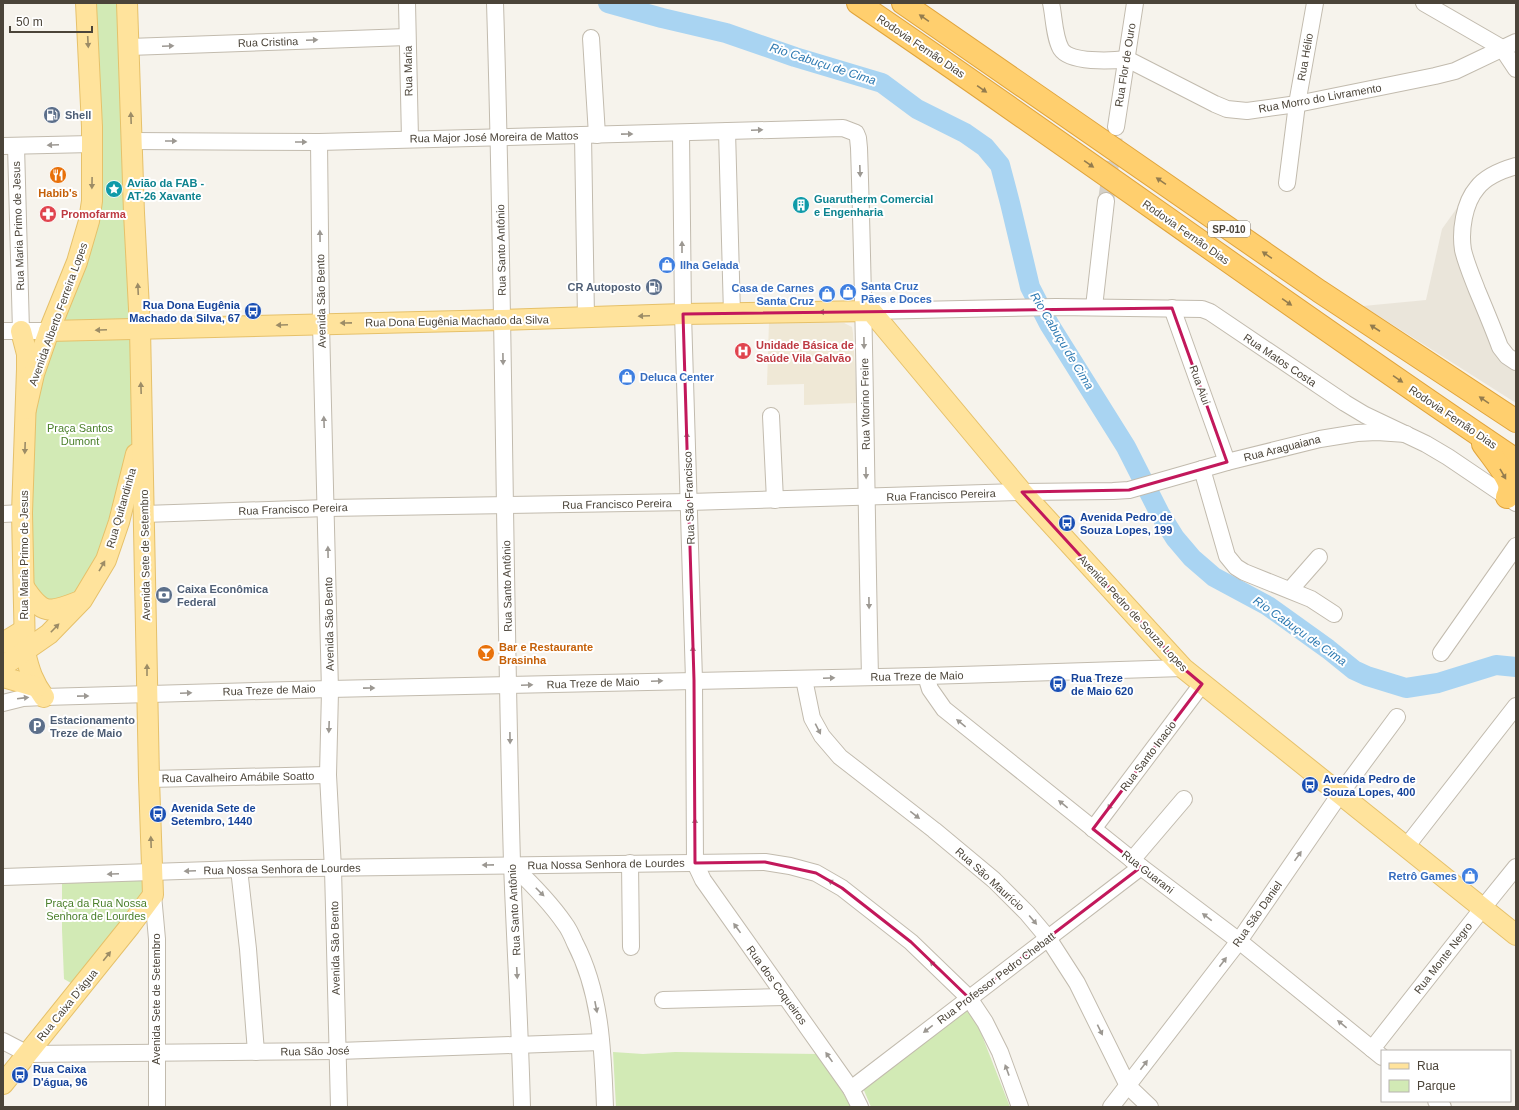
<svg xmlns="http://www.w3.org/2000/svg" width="1519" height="1110" font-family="Helvetica,sans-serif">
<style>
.residential{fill:#eae5da}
.education{fill:#efe8d6}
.park{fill:#d2eab5}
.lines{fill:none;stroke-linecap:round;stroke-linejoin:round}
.river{stroke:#a9d4f2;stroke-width:20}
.minor-tunnel{stroke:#d4d0c8;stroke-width:16;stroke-dasharray:16 8;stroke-linecap:butt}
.minor-casing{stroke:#c2bbae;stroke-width:18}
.major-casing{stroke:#e6c16a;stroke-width:22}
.highway-casing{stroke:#e0a43c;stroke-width:24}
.minor{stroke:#fff;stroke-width:16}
.major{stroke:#ffe39c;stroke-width:20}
.highway{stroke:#ffcf6e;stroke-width:22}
.oneway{fill:#937c4e}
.oneway2{fill:#9c9892}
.oneway3{fill:#9c8c66}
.marked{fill:none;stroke:#c2185b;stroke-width:3;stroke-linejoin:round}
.labels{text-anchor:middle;stroke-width:4;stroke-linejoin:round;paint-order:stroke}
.shield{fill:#fff;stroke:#817c74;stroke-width:1}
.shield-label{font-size:10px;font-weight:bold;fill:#4b4439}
.street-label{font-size:11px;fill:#4b4439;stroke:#fff}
.service-label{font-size:11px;font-weight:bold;fill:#4e5e75;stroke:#fff;text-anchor:start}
.culture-label{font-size:11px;font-weight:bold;fill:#0d838f;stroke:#fff;text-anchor:start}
.food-label{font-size:11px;font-weight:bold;fill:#c56008;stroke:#fff}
.health-label{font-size:11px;font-weight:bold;fill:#be3a42;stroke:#fff;text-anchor:start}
.shop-label{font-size:11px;font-weight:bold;fill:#366cbe;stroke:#fff;text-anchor:start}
.transit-label{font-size:11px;font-weight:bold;fill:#164399;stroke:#fff;text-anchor:start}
.park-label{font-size:11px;fill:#4a7f2a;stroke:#fff}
.water-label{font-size:12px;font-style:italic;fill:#2e7ab2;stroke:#fff}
</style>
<rect width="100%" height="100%" fill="#f6f3ec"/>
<polygon class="residential" points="1468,206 1465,267 1499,354 1513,369 1516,369 1516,403 1363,306 1426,300 1442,229 1457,208"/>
<polygon class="education" points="769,321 844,323 852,327 853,333 857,403 804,405 804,384 767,385"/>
<g class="park">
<polygon points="93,3 124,3 133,440 110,528 86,582 69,599 48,606 31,587 28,415 96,212"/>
<polygon points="146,874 147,898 78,987 64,979 62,930 62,877"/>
<polygon points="970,1005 1010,1107 871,1107 863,1088"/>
<polygon points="613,1052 643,1054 675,1052 818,1054 852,1107 616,1107"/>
</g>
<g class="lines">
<polyline class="river" points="608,3 662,18 726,33 795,57 882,83 917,109 965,133 985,147 1000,165 1010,203 1030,287 1049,324 1126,447 1160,514 1175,538 1192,558 1214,577 1268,606 1328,649 1354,670 1367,676 1406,688 1438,683 1496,665 1516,667"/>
<polyline class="minor-tunnel" points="1106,201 1116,127"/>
<g class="minor-casing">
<g id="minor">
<polyline points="407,3 410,139"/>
<path d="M495 3C504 290 504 576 512 863 515 944 520 1026 522 1107"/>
<path d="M1051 3C1054 16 1054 37 1061 49 1070 63 1111 61 1127 59L1215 104 1227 109 1247 111 1297 104 1435 76 1455 71 1516 42"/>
<polyline points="1424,3 1502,48 1516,69"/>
<polyline points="591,38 597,135"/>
<polyline points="129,47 407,37"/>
<polyline points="1116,127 1135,3"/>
<polyline points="727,131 732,314"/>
<polyline points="681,133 683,314 694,680 695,863 703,880 851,1089 860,1107"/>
<polyline points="583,135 586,318"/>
<path d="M132 141 319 142 843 128 856 133 858 138 859 148C865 324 866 501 870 677"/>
<polyline points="319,142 321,324 330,691 328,775 333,869 339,1107"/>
<polyline points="3,146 92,144"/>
<polyline points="16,146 21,331"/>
<path d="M1516 166C1502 170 1486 176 1477 188 1464 203 1460 231 1463 250 1466 263 1472 277 1477 290 1485 309 1493 328 1500 347L1507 356 1516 362"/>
<polyline points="1287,183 1297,104 1315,3"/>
<polyline points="1094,307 1106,201"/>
<polyline points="1172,308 1227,462"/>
<polyline points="871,311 1056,307 1202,309 1210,312 1345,403 1365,415 1426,444 1448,457 1516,503"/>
<polyline points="3,331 49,331"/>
<polyline points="771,416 775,500"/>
<polyline points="1202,469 1227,556 1236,567 1244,572 1311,599 1334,614"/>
<polyline points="3,514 22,513"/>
<polyline points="144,514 327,508 689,502 1022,492 1113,491 1129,490 1227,462 1320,439 1357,433 1377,432 1406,434"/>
<polyline points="1290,590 1319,557"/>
<polyline points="1441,653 1516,546"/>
<polyline points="926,676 930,689 944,709 1141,867 1239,941 1382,1057"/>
<polyline points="804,679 812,718 822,736 840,757 934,830 994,880 1027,913 1048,938 1077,983 1128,1086 1150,1107"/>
<polyline points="3,703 23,698 44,697 330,689 926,676 1183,668"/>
<polyline points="149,779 328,775"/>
<polyline points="1093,829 1202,684"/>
<polyline points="1406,847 1516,706"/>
<polyline points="1132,860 1184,799"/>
<polyline points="630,863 631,947"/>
<path d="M512 865C531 883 550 902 565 924 569 929 572 936 575 943 601 993 603 1051 605 1107"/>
<polyline points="239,869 248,949 256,1052"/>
<path d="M3 877C82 875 161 871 240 869 415 866 590 863 765 862L790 866 816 873 842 888 911 942 969 998 985 1022 1000 1052 1020 1107"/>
<polyline points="153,895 157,939 157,1107"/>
<polyline points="663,1000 786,997"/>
<polyline points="3,1041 28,1054 338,1051 601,1042"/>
<polyline points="1372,1049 1482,909 1516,867"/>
<polyline points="851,1089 1141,867"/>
<polyline points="1436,1101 1443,1107"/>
<polyline points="1111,1107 1239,941 1340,794 1397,717"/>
</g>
</g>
<g class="major-casing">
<g id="major">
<path d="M21 331 27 354V369L22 513 25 652C29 670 33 682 44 697"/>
<polyline points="49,331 502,320 683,314 871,311 1022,492 1183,668 1516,935"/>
<polyline points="26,409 34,374 49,331 77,262 89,221 92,201 92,127 86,3"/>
<path d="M24 587C43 616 49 613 80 601"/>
<polyline points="3,643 24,630"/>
<polyline points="3,666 49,634 82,600 106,560 119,522 136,454"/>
<polyline points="3,677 37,687"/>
<polyline points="3,1084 130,926 153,895 149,779 140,328 134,213 127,3"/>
</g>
</g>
<g class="highway-casing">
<g id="highway">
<path d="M858 3C1079 153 1294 311 1516 460"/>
<polyline points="903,3 1319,291 1516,421"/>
<path d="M1483 444C1490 454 1506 473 1509 484 1510 489 1509 493 1507 497"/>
</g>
</g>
<use href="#minor" class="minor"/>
<use href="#major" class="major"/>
<use href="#highway" class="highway"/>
</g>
<defs><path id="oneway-solid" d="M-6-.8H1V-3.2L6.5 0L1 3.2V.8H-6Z"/></defs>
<g class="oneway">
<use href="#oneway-solid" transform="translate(924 18) rotate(-145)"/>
<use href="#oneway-solid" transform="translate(982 89) rotate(35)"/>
<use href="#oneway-solid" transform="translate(1089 164) rotate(35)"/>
<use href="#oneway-solid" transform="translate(1161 181) rotate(-146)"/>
<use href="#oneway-solid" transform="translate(1267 255) rotate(-145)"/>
<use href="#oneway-solid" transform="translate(1287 302) rotate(35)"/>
<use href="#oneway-solid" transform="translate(1375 328) rotate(-147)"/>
<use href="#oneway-solid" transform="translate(1398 379) rotate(34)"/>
<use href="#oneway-solid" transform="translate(1484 400) rotate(-146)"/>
<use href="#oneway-solid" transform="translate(1503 474) rotate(60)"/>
</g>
<g class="oneway2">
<use href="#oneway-solid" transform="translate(312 40) rotate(-2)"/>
<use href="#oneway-solid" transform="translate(168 46) rotate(-2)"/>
<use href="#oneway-solid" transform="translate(757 130) rotate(-2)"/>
<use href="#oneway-solid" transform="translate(627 134) rotate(-1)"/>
<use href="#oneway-solid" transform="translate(171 141)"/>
<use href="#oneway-solid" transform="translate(301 142)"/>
<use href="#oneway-solid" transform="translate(53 145) rotate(178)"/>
<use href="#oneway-solid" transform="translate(860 171) rotate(88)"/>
<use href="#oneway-solid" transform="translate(320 236) rotate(-91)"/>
<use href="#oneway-solid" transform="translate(682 247) rotate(-90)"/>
<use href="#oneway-solid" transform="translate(864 343) rotate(89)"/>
<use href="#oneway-solid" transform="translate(503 359) rotate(89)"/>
<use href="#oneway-solid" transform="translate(324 422) rotate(-92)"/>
<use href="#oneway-solid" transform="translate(687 438) rotate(-92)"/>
<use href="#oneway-solid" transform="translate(866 473) rotate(89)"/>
<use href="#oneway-solid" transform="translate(328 552) rotate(-91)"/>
<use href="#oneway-solid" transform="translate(869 603) rotate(89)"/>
<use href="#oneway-solid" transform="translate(693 652) rotate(-92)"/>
<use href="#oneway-solid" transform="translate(829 678) rotate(-2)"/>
<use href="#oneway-solid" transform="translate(657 681) rotate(-2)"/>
<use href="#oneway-solid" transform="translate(527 685) rotate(-2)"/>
<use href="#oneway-solid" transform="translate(369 688) rotate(-1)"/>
<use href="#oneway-solid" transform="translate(186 693) rotate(-2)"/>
<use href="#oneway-solid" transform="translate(83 696) rotate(-1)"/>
<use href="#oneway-solid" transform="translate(23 698) rotate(-7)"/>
<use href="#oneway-solid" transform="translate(961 723) rotate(-141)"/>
<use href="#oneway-solid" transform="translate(329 727) rotate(92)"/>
<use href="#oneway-solid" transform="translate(818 729) rotate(63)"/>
<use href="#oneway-solid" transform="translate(510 738) rotate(89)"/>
<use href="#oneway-solid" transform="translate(1063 804) rotate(-141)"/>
<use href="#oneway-solid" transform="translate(1111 805) rotate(127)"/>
<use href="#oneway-solid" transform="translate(915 815) rotate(38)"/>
<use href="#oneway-solid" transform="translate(695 824) rotate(-90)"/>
<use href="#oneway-solid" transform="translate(1298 856) rotate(-55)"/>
<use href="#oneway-solid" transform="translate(488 865) rotate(179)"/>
<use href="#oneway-solid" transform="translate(190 871) rotate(178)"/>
<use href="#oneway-solid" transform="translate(113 874) rotate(178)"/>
<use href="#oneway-solid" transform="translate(833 883) rotate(-149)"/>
<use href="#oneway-solid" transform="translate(540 892) rotate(45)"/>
<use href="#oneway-solid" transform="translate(1207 917) rotate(-143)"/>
<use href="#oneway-solid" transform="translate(1033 920) rotate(50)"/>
<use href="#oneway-solid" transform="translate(737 928) rotate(-126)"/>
<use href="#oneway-solid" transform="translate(1223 962) rotate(-53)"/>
<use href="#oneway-solid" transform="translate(934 965) rotate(-136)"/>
<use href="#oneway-solid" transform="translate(517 973) rotate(87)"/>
<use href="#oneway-solid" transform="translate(596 1007) rotate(79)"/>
<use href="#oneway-solid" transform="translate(1342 1024) rotate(-141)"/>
<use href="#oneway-solid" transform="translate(928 1029) rotate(142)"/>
<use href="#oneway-solid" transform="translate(1100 1030) rotate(64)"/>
<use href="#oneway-solid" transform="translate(829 1057) rotate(-125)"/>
<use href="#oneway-solid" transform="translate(1144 1065) rotate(-53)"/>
<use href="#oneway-solid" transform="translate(1007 1070) rotate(-110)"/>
</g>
<g class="oneway3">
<use href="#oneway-solid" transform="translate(88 42) rotate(87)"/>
<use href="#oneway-solid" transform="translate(131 118) rotate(-92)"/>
<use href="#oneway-solid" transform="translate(92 183) rotate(91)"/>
<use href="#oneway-solid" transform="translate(138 289) rotate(-93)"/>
<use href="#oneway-solid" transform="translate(825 312) rotate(179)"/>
<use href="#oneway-solid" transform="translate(644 316) rotate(178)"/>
<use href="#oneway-solid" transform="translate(346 323) rotate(179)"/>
<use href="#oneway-solid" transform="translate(282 325) rotate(178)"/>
<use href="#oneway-solid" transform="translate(101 330) rotate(178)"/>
<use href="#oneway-solid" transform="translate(141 388) rotate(-92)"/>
<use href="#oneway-solid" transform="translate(25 448) rotate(92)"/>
<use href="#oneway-solid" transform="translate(102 566) rotate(-60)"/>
<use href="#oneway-solid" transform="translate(55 628) rotate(-46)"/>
<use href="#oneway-solid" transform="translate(147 670) rotate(-90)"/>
<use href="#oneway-solid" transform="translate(151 842) rotate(-92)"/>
<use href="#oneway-solid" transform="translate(107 956) rotate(-51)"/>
</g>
<path class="marked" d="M1172 308 1227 462 1129 490 1022 492 1183 668 1202 684 1093 829 1141 867 969 998 911 942 842 888 816 873 765 862 695 863 694 680 683 314Z"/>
<defs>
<g id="fuel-disc" transform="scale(0.9)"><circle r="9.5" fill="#5c6f8a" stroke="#fff"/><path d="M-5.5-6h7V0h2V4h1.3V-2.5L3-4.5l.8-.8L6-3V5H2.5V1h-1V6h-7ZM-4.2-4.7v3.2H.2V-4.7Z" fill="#fff"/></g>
<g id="restaurant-disc" transform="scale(0.9)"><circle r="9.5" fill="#e8710a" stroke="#fff"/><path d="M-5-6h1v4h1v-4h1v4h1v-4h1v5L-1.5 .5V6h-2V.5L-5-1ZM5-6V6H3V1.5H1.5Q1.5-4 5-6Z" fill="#fff"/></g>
<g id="sight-disc" transform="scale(0.9)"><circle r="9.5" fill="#0f9aa8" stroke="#fff"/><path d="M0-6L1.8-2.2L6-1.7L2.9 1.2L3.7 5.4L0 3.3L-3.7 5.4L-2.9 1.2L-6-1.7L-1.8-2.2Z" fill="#fff"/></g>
<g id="building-disc" transform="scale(0.9)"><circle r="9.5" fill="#0f9aa8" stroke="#fff"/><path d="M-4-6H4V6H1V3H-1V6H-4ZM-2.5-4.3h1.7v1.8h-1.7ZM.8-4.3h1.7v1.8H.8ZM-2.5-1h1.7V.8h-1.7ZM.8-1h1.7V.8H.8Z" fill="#fff"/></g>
<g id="pharmacy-disc" transform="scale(0.9)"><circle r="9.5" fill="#e0444e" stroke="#fff"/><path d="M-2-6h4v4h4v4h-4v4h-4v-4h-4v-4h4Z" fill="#fff"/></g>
<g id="shop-disc" transform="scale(0.9)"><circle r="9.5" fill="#3f7fe0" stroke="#fff"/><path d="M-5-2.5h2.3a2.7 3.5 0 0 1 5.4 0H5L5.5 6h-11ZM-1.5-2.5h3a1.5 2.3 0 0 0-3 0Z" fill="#fff"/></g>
<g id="bus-disc" transform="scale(0.9)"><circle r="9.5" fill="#1a4fb4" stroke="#fff"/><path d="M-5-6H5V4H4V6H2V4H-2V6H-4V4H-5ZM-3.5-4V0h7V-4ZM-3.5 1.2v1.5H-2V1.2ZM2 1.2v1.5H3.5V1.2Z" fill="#fff"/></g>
<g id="hospital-disc" transform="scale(0.9)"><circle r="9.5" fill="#e0444e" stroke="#fff"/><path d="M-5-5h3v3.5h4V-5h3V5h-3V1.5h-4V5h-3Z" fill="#fff"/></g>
<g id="bank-disc" transform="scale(0.9)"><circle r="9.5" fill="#5c6f8a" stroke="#fff"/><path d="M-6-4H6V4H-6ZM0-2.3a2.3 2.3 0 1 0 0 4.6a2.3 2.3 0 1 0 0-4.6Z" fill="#fff"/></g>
<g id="bar-disc" transform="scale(0.9)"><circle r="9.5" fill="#e8710a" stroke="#fff"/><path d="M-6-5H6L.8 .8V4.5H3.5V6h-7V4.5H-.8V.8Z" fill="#fff"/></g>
<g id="parking-disc" transform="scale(0.9)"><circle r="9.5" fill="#5c6f8a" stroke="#fff"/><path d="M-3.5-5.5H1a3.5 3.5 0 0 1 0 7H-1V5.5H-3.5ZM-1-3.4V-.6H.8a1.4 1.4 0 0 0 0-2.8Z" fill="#fff"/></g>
</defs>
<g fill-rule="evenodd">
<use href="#fuel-disc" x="52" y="115"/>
<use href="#restaurant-disc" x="58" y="175"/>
<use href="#sight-disc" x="114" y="189"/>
<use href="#building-disc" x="801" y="205"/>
<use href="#pharmacy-disc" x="48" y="214"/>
<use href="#shop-disc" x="667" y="265"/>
<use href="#fuel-disc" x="654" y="287"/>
<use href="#shop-disc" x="848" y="292"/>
<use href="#shop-disc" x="827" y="294"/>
<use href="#bus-disc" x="253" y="311"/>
<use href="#hospital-disc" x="743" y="351"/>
<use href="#shop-disc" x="627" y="377"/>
<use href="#bus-disc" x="1067" y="523"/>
<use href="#bank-disc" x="164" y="595"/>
<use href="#bar-disc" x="486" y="653"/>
<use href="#bus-disc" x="1058" y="684"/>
<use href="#parking-disc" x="37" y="726"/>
<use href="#bus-disc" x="1310" y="785"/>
<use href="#bus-disc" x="158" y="814"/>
<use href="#shop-disc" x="1470" y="876"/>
<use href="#bus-disc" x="20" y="1075"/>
</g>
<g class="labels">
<rect class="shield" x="1208" y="221" width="42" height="16" rx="3"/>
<g class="shield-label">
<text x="1229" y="233">SP-010</text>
</g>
<g class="street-label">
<text transform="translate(268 42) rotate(-2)" y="4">Rua Cristina</text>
<text transform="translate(921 46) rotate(34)" y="4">Rodovia Fernão Dias</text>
<text transform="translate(1305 57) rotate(-80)" y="4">Rua Hélio</text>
<text transform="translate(1125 65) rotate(-81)" y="4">Rua Flor de Ouro</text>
<text transform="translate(408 71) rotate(-91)" y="4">Rua Maria</text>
<text transform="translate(1320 98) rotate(-10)" y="4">Rua Morro do Livramento</text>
<text transform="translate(494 137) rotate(-1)" y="4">Rua Major José Moreira de Mattos</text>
<text transform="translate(18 226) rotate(-92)" y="4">Rua Maria Primo de Jesus</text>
<text transform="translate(1186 232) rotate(35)" y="4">Rodovia Fernão Dias</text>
<text transform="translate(501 250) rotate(-91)" y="4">Rua Santo Antônio</text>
<text transform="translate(321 301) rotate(-91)" y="4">Avenida São Bento</text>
<text transform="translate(58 314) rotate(-70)" y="4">Avenida Alberto Ferreira Lopes</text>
<text transform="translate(457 321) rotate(-1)" y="4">Rua Dona Eugênia Machado da Silva</text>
<text transform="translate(1280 360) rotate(34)" y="4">Rua Matos Costa</text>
<text transform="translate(1200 385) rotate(70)" y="4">Rua Aiui</text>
<text transform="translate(865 404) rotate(-91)" y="4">Rua Vitorino Freire</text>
<text transform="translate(1453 417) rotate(34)" y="4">Rodovia Fernão Dias</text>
<text transform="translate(1282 448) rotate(-14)" y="4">Rua Araguaiana</text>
<text transform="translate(941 495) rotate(-2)" y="4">Rua Francisco Pereira</text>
<text transform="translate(689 498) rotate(-92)" y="4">Rua São Francisco</text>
<text transform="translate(617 504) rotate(-1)" y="4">Rua Francisco Pereira</text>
<text transform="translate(121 508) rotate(-74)" y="4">Rua Quitandinha</text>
<text transform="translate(293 509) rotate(-2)" y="4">Rua Francisco Pereira</text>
<text transform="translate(24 555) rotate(-90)" y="4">Rua Maria Primo de Jesus</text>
<text transform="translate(145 555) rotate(-91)" y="4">Avenida Sete de Setembro</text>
<text transform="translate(507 586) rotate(-91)" y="4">Rua Santo Antônio</text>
<text transform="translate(1133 613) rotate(47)" y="4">Avenida Pedro de Souza Lopes</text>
<text transform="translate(329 624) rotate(-91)" y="4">Avenida São Bento</text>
<text transform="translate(917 676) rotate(-1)" y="4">Rua Treze de Maio</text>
<text transform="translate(593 683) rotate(-2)" y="4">Rua Treze de Maio</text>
<text transform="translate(269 690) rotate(-2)" y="4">Rua Treze de Maio</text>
<text transform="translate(1148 756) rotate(-53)" y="4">Rua Santo Inacio</text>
<text transform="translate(238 777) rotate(-1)" y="4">Rua Cavalheiro Amábile Soatto</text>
<text transform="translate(606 864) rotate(-1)" y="4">Rua Nossa Senhora de Lourdes</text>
<text transform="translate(282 869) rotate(-1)" y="4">Rua Nossa Senhora de Lourdes</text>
<text transform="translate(1148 872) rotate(38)" y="4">Rua Guarani</text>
<text transform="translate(990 879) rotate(42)" y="4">Rua São Maurício</text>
<text transform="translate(514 910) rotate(-93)" y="4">Rua Santo Antônio</text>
<text transform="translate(1257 914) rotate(-55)" y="4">Rua São Daniel</text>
<text transform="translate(335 948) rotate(-91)" y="4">Avenida São Bento</text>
<text transform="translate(1443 958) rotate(-52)" y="4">Rua Monte Negro</text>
<text transform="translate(996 978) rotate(-37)" y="4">Rua Professor Pedro Chebatt</text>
<text transform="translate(777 985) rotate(54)" y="4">Rua dos Coqueiros</text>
<text transform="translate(156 999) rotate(-90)" y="4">Avenida Sete de Setembro</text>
<text transform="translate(67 1005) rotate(-51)" y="4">Rua Caixa D'água</text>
<text transform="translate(315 1051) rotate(-1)" y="4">Rua São José</text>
</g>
<g class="service-label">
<text x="65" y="119">Shell</text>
<text x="641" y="291" text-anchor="end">CR Autoposto</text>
<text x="177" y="593">Caixa Econômica<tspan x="177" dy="13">Federal</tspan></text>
<text x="50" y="724">Estacionamento<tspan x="50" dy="13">Treze de Maio</tspan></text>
</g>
<g class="culture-label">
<text x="127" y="187">Avião da FAB -<tspan x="127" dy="13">AT-26 Xavante</tspan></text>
<text x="814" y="203">Guarutherm Comercial<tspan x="814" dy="13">e Engenharia</tspan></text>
</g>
<g class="food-label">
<text x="58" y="197">Habib's</text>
<text x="499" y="651" text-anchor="start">Bar e Restaurante<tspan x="499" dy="13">Brasinha</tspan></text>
</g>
<g class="health-label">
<text x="61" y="218">Promofarma</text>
<text x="756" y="349">Unidade Básica de<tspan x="756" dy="13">Saúde Vila Galvão</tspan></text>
</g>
<g class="shop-label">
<text x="680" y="269">Ilha Gelada</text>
<text x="861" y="290">Santa Cruz<tspan x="861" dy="13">Pães e Doces</tspan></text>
<text x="814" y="292" text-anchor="end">Casa de Carnes<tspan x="814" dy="13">Santa Cruz</tspan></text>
<text x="640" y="381">Deluca Center</text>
<text x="1457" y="880" text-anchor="end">Retrô Games</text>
</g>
<g class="transit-label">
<text x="240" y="309" text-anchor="end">Rua Dona Eugênia<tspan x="240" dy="13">Machado da Silva, 67</tspan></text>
<text x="1080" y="521">Avenida Pedro de<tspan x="1080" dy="13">Souza Lopes, 199</tspan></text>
<text x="1071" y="682">Rua Treze<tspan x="1071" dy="13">de Maio 620</tspan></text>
<text x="1323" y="783">Avenida Pedro de<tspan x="1323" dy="13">Souza Lopes, 400</tspan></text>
<text x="171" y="812">Avenida Sete de<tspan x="171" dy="13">Setembro, 1440</tspan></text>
<text x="33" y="1073">Rua Caixa<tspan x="33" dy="13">D'água, 96</tspan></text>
</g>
<g class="park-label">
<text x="80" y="432">Praça Santos<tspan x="80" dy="13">Dumont</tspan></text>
<text x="96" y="907">Praça da Rua Nossa<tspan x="96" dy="13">Senhora de Lourdes</tspan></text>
</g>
<g class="water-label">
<text transform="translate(823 64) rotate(18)" y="4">Rio Cabuçu de Cima</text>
<text transform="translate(1062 341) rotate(59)" y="4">Rio Cabuçu de Cima</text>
<text transform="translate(1300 631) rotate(35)" y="4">Rio Cabuçu de Cima</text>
</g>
</g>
<rect width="1519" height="1110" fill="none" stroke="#4b4439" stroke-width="8"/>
<rect x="1381" y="1050" width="130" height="52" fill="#ffffff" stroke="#b7b4b0"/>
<rect x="1389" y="1063" width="20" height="6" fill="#ffe39c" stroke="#b7b4b0"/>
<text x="1417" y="1070" font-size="12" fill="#4b4439">Rua</text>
<rect x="1389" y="1080" width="20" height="12" fill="#d2eab5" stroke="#b7b4b0"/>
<text x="1417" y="1090" font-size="12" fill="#4b4439">Parque</text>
<path d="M10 26v6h82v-6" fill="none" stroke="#4b4439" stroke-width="2"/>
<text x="16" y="26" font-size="12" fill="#4b4439" stroke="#ffffff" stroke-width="3" paint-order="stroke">50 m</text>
</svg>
